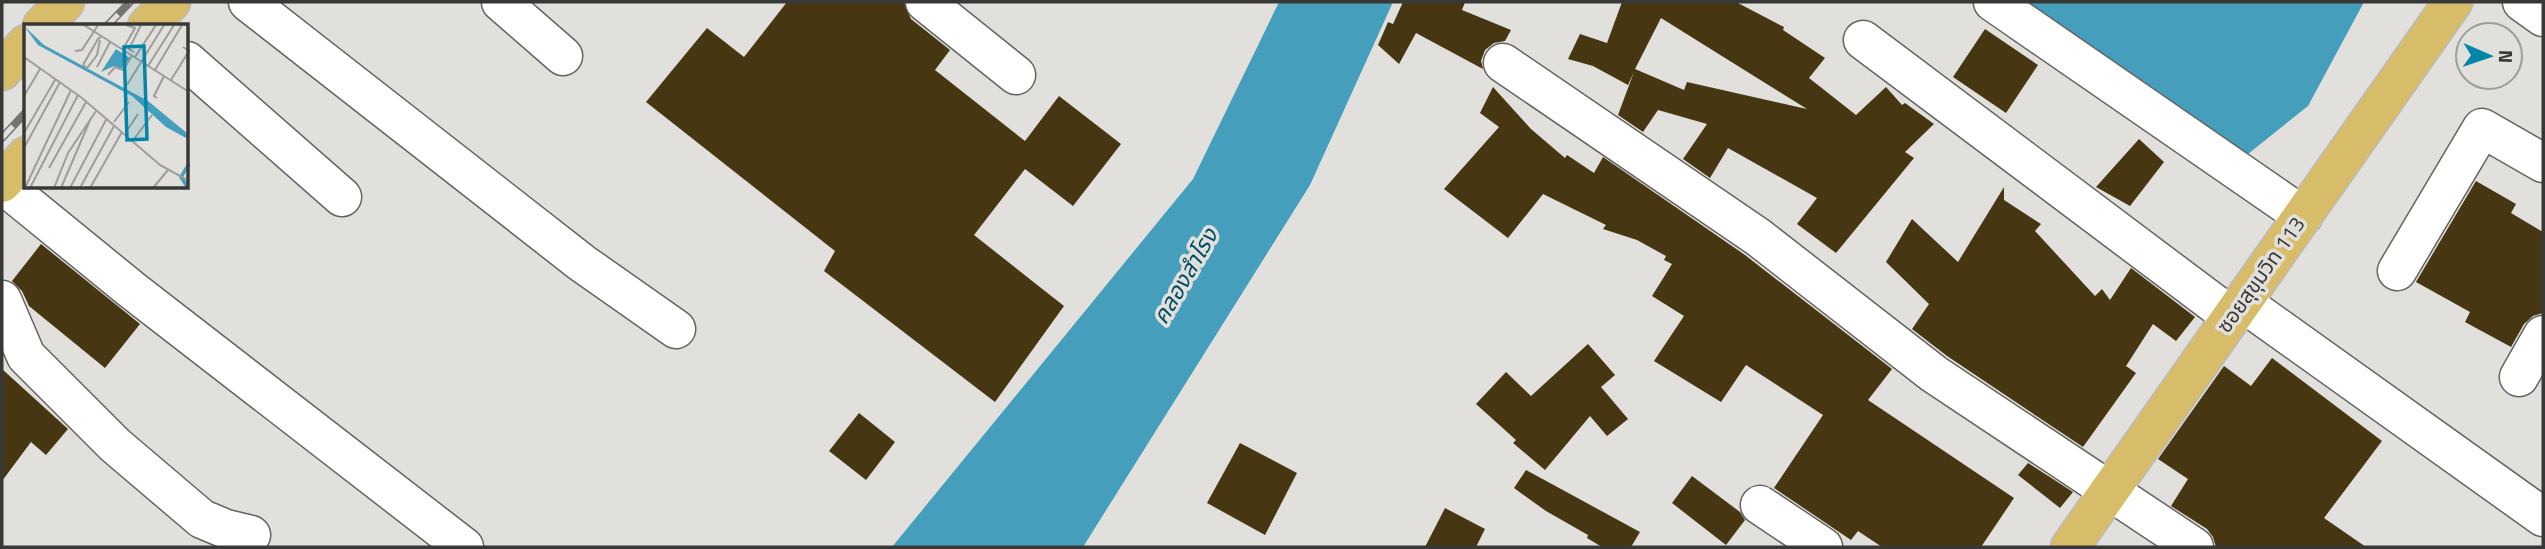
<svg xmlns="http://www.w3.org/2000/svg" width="2545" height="549" font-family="'Titillium Web','Noto Sans Thai',sans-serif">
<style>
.water{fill:#469ebd}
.building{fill:#463712;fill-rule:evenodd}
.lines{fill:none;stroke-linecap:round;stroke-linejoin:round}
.minor-casing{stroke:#646360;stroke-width:41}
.major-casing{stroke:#bbb;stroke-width:41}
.minor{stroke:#fff;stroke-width:38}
.major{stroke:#d7bc69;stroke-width:38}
.rail-casing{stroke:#757471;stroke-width:8}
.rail{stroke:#e1e0dc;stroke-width:5;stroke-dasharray:16;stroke-linecap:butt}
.labels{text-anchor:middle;stroke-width:7;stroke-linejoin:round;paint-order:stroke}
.street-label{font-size:21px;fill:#383836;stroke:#e1e0dc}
.water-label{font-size:23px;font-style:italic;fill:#004e64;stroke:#e1e0dc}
.inset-river{fill:none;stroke:#469ebd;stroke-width:3.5}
.inset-road{fill:none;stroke:#9d9d9a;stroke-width:2}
.view{fill:#0285a8;fill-opacity:0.15;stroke:#0285a8;stroke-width:3.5}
.inset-edge{fill:none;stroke:#383836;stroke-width:3.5}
</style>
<rect width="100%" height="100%" fill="#e1e0dc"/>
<g class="water">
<polygon points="1279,2 1393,2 1310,185 1083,547 892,547 1193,179"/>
<polygon points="2019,2 2364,2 2308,106 2243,158"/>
</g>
<g class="building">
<polygon points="787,2 904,2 911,19 950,50 935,70 1025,141 1059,96 1121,144 1073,206 1025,169 974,235 1064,306 995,402 824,271 835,251 646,102 707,28 744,57"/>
<polygon points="1403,2 1465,2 1462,10 1511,30 1505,41 1494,43 1485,50 1481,61 1483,69 1416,33 1399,64 1378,45 1388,22 1393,24"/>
<path d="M1622 2H1736L1784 27 1783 30 1825 58 1809 78 1856 115 1886 87 1902 105 1905 103 1934 124 1905 152 1914 158 1836 253 1797 224 1817 198 1728 148 1710 178 1683 159 1707 124 1658 110 1643 132 1618 115 1634 72 1628 85 1593 66 1568 59 1580 34 1607 43ZM1661 18 1807 109 1687 82 1684 90 1635 69Z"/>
<polygon points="1985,29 2038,65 2006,113 1953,77"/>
<polygon points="1493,87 1531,129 1565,158 1567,155 1594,173 1603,157 1745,255 1892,369 1868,400 2014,498 1981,547 1882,547 1858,531 1851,540 1774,488 1823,415 1746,365 1721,402 1654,361 1684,316 1652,296 1672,264 1664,260 1666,256 1637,240 1603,229 1606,225 1543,194 1508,238 1444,189 1499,127 1480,113"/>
<polygon points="2139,139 2164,162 2130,206 2096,187"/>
<polygon points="2476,181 2516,204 2511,213 2543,232 2543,313 2533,316 2524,324 2511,347 2465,322 2470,312 2416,282"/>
<polygon points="2004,187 2004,200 2041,224 2035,231 2095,296 2102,289 2110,300 2131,268 2195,317 2176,341 2153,324 2126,366 2136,373 2083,447 1947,356 1912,329 1929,304 1886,262 1912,219 1958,262"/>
<polygon points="41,244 140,324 105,368 29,306 22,291 12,281"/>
<polygon points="1588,344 1615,375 1601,387 1628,419 1607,436 1590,416 1545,470 1513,443 1516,440 1476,404 1506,372 1531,396"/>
<polygon points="2272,358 2382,441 2324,518 2366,547 2216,547 2213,537 2207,529 2171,506 2188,479 2158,459 2224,366 2251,386"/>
<polygon points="2,369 68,429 46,455 31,442 2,481"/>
<polygon points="859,413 895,442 866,480 829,451"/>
<polygon points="1240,443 1297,473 1265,535 1207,503"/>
<polygon points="2028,463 2073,492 2060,508 2018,475"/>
<polygon points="1526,470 1640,532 1631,547 1602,547 1587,538 1588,535 1546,511 1514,488"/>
<polygon points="1692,476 1740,512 1745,520 1726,545 1672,503"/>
<polygon points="1445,508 1485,529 1476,547 1425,547"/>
</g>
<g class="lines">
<g class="minor-casing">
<g id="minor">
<polyline points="248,2 582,263 676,329"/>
<polyline points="501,2 563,56"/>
<polyline points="925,2 1016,75"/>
<polyline points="1993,2 2303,216"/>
<polyline points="2522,2 2543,17"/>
<polyline points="1863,40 2232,317"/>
<polyline points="187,61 342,197"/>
<polyline points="1503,63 1758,237 1934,374 2194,547"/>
<polyline points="2,184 132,290 464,547"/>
<polyline points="2397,271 2482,128 2543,163"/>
<polyline points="2,300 26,356 115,445 202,519 226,529 251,535"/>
<polyline points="2242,302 2543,517"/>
<polyline points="2519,377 2543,335"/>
<polyline points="1760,505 1823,547"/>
</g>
</g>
<g class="major-casing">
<g id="major">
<polyline points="42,26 65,2"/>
<polyline points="147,26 171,2"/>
<polyline points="2,71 26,44"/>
<polyline points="2,183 26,156"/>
<polyline points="2070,547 2453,2"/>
</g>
</g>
<use href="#minor" class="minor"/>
<use href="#major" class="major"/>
<g class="rail-casing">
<g id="rail">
<polyline points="107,26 130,2"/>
<polyline points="2,138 26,112"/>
</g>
</g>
<use href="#rail" class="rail"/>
</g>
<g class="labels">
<g class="street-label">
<text transform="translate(2261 275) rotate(-55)" y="7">ซอยสุขุมวิท 113</text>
</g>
<g class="water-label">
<text transform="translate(1185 276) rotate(-60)" y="8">คลองสำโรง</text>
</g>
</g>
<g transform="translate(24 24)">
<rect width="164" height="164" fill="#e1e0dc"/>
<path d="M0 2 20 21 124 77 164 110V115L142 103 108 72 14 21ZM92 25 106 34 97 46 90 42 77 48Z" fill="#469ebd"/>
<path class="inset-river" d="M164 164 157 153 165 140"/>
<path class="inset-road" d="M60 1 165 68M76 16 73 31 63 44 59 41 74 15 78 12M99 25 111 4 102 1M51 27 58 26 74 1M110 28 105 25 117 1M0 33 58 74 136 141 165 157M111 33 132 1M124 42 150 1M73 43 86 18M131 46 158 1M84 51 91 43 99 46 108 32M147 56 165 27 159 23M103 61 140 1M0 72 16 45M133 74 130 72 140 52M90 98 105 78M102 108 114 90M0 109 31 56M110 115 128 91M0 124 36 58M25 144 62 78M1 164 47 66M6 164 54 71M30 164 44 129 72 87M37 164 67 94M46 164 83 94M56 164 90 102M66 164 98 108M129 164 144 146"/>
<path class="view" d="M120 22 123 115 103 116 100 23Z"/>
<rect width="164" height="164" class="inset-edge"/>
</g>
<rect width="2545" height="549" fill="none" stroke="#383836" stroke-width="7"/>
<g transform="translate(2489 56) rotate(92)"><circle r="33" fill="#e1e0dc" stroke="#9d9d9a" stroke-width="2"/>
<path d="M0-5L12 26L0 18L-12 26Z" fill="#0285a8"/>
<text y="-10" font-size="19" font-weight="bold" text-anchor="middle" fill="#383836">N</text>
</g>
</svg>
